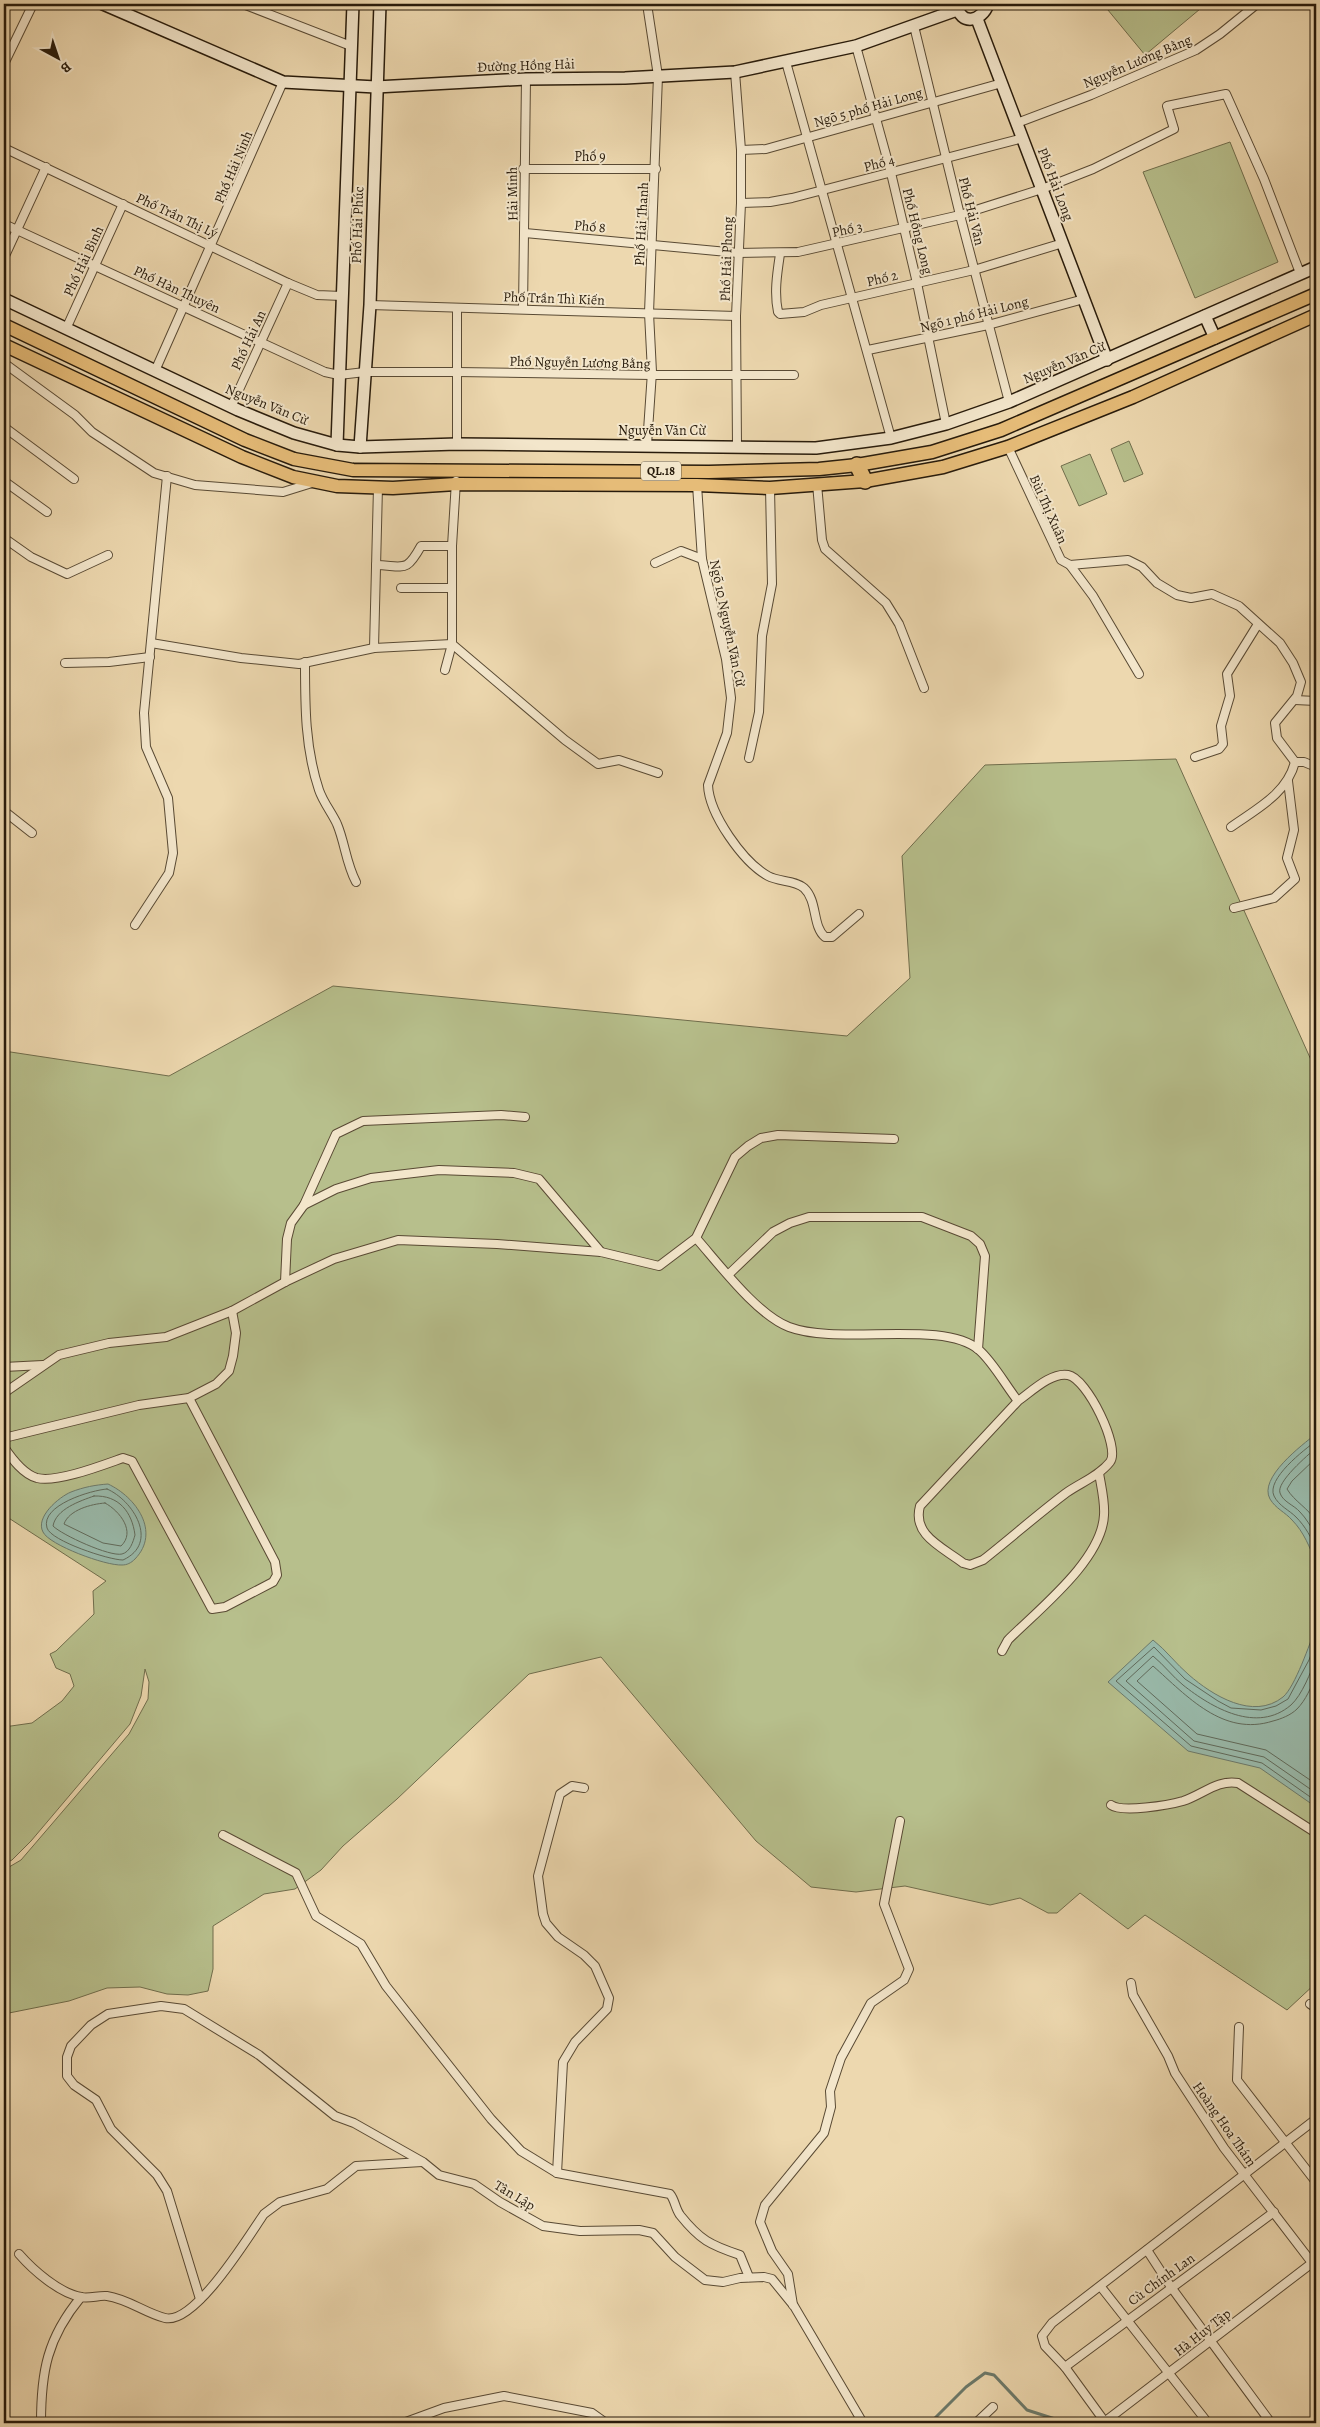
<svg xmlns="http://www.w3.org/2000/svg" width="1320" height="2427" font-family="Alegreya,serif">
<style>
.green{fill:#b7bf8c;stroke:#706d4c}
.water{fill:#99baab;stroke:#6c7a6b}
.lines{fill:none;stroke-linecap:round;stroke-linejoin:round}
.shore{stroke:#606a5b;stroke-width:1}
.stream{stroke:#6c7a6b;stroke-width:3}
.street-casing{stroke:#594a34;stroke-width:10}
.secondary-casing{stroke:#281b0b;stroke-width:14}
.primary-casing{stroke:#281b0b;stroke-width:15}
.highway-casing{stroke:#281b0b;stroke-width:18}
.street{stroke:#f3e6cb;stroke-width:8}
.secondary{stroke:#f3e6cb;stroke-width:11}
.primary{stroke:#e6bc78;stroke-width:12}
.highway{stroke:#e6bc78;stroke-width:15}
.labels{text-anchor:middle;stroke-width:4;stroke-linejoin:round;paint-order:stroke}
.shield{fill:#f3e6cb;stroke:#655845;stroke-width:1}
.shield-label{font-size:12px;font-weight:bold;fill:#281b0b}
.street-label{font-size:14px;fill:#281b0b;stroke:#f3e6cb}
</style>
<rect width="100%" height="100%" fill="#edd8af"/>
<filter id="stains"><feTurbulence type="fractalNoise" baseFrequency=".004" numOctaves="4"/><feColorMatrix values="0 0 0 0 .2 0 0 0 0 .09 0 0 0 0 .02 0 0 0 .5 -.17"/></filter>
<radialGradient id="worn" r=".72"><stop offset=".6" stop-color="#630" stop-opacity="0"/><stop offset="1" stop-color="#630" stop-opacity=".3"/></radialGradient>
<g class="green">
<polygon points="1103,4 1206,4 1145,55"/>
<polygon points="1230,142 1278,262 1195,298 1143,172"/>
<polygon points="1129,441 1143,474 1124,482 1111,449"/>
<polygon points="1090,454 1107,494 1079,506 1061,466"/>
<polygon points="1176,759 1316,1071 1316,1983 1287,2010 1145,1915 1128,1929 1080,1893 1057,1913 1048,1913 1020,1898 990,1905 905,1886 856,1892 811,1887 756,1841 601,1657 529,1674 397,1799 343,1846 321,1870 295,1889 264,1894 213,1926 213,1969 208,1991 188,1995 167,1994 140,1987 107,1988 69,2001 4,2014 4,1870 21,1860 129,1734 148,1699 149,1682 145,1669 141,1696 130,1724 31,1841 12,1860 4,1864 4,1727 32,1723 62,1701 74,1686 70,1674 56,1668 50,1654 56,1651 94,1614 93,1591 106,1581 4,1515 4,1051 169,1076 333,986 847,1036 910,978 902,856 985,765"/>
</g>
<g class="water">
<path d="M1316 1434V1563C1310 1548 1304 1532 1292 1520 1285 1512 1276 1509 1270 1499 1258 1478 1302 1445 1316 1434Z"/>
<path d="M108 1484C136 1497 161 1532 135 1559 131 1563 127 1565 122 1565 106 1566 49 1545 43 1532 35 1517 59 1497 71 1492 84 1487 95 1485 108 1484Z"/>
<path d="M1316 1627V1807L1260 1768 1188 1751 1108 1682 1153 1640C1166 1650 1176 1664 1189 1675 1212 1695 1253 1721 1283 1697 1295 1687 1310 1643 1316 1627Z"/>
</g>
<g class="lines">
<g class="shore">
<path d="M1316 1441C1304 1450 1266 1479 1274 1496 1279 1506 1289 1510 1296 1517 1305 1526 1312 1538 1316 1550"/>
<path d="M1316 1448C1308 1455 1276 1482 1280 1493 1283 1502 1294 1505 1300 1512 1306 1518 1311 1527 1316 1535"/>
<path d="M1316 1458 1292 1481 1287 1489C1294 1501 1308 1508 1316 1521"/>
<path d="M107 1489C133 1500 160 1543 123 1560 109 1560 51 1541 47 1528 40 1505 92 1490 107 1489Z"/>
<path d="M94 1496C119 1495 132 1512 135 1535 133 1542 130 1552 122 1554 110 1557 62 1535 53 1526 56 1509 80 1501 94 1496Z"/>
<path d="M105 1503C120 1511 136 1532 121 1546L103 1543 64 1524C69 1510 91 1504 105 1503Z"/>
<polyline points="1316,1641 1309,1660 1288,1699 1276,1706 1261,1710 1231,1708 1218,1701 1185,1679 1154,1647 1116,1681 1191,1746 1262,1763 1316,1801"/>
<path d="M1316 1658C1311 1672 1302 1695 1291 1705 1257 1734 1212 1708 1183 1685 1173 1677 1164 1665 1153 1656L1126 1681 1194 1741 1264 1757 1316 1793"/>
<path d="M1316 1676C1311 1687 1306 1700 1297 1709 1291 1715 1281 1719 1273 1721 1223 1737 1187 1696 1153 1666L1137 1681 1197 1734 1266 1750 1316 1784"/>
</g>
<g class="stream">
<polyline points="901,2422 908,2423"/>
<polyline points="930,2423 966,2387 985,2373 994,2375 1027,2410 1055,2419"/>
</g>
<g class="street-casing">
<g id="street">
<polyline points="243,4 351,46"/>
<polyline points="914,26 960,215 1009,402"/>
<polyline points="856,46 891,173 917,283 946,424"/>
<polyline points="786,62 891,438"/>
<polyline points="4,64 33,4"/>
<polyline points="735,72 741,150 741,203 736,316 737,446"/>
<polyline points="1017,123 1091,95 1196,50 1220,34 1257,4"/>
<polyline points="4,148 288,283 317,295 342,296"/>
<polyline points="741,150 766,149 1002,83"/>
<polyline points="523,169 656,169"/>
<polyline points="741,203 770,202 792,198 1023,138"/>
<polyline points="4,224 325,372 339,375 365,372 457,372 651,375 794,375"/>
<polyline points="525,233 738,253 798,252 960,215 1042,189 1093,169 1174,129 1167,106 1226,94 1264,179 1300,273"/>
<path d="M780 254C777 274 774 293 778 312L780 314 804 312 821 305 974 270 1063 243"/>
<polyline points="4,258 46,167"/>
<polyline points="370,305 736,316"/>
<polyline points="523,309 526,79"/>
<polyline points="66,329 123,204"/>
<polyline points="868,350 988,325 1084,299"/>
<polyline points="4,363 75,415 92,432 154,473 195,485 283,492 312,483"/>
<polyline points="155,371 283,82"/>
<polyline points="231,407 288,283"/>
<polyline points="4,427 74,479"/>
<polyline points="457,444 457,308"/>
<polyline points="647,445 652,372 649,313 658,76 647,4"/>
<polyline points="1008,447 1061,560 1070,565 1128,560 1142,567 1157,583 1177,595 1191,598 1212,594 1239,606 1280,643 1293,663 1301,682 1297,696 1275,723 1277,738 1295,762 1304,762 1316,767"/>
<polyline points="4,481 47,512"/>
<polyline points="817,484 822,540 825,549 886,603 899,624 924,688"/>
<path d="M697 485 702 559 726 659 731 698 727 733 708 785C709 814 743 862 768 876 779 882 795 880 804 888 818 901 812 926 825 937H832L859 914"/>
<polyline points="4,538 31,557 67,574 108,555"/>
<polyline points="655,563 681,551 702,559"/>
<path d="M376 565C405 566 406 573 421 546H452"/>
<polyline points="1070,565 1093,596 1139,674"/>
<polyline points="401,588 452,588"/>
<polyline points="151,643 241,658 299,664 374,648 452,644 565,740 598,764 619,760 658,773"/>
<polyline points="374,648 378,487"/>
<path d="M305 662C305 706 305 748 319 790 323 802 332 813 337 824 345 843 346 863 356 882"/>
<polyline points="65,663 109,662 150,657"/>
<polyline points="445,670 452,644 452,546 456,481"/>
<polyline points="1295,700 1316,701"/>
<polyline points="1195,757 1219,749 1223,744 1221,726 1230,696 1227,674 1258,624"/>
<polyline points="749,758 759,712 762,636 772,584 770,488"/>
<polyline points="4,811 32,833"/>
<path d="M1231 827C1256 809 1287 794 1295 762"/>
<polyline points="1234,908 1274,898 1295,879 1287,858 1294,830 1288,781"/>
<polyline points="135,925 169,873 173,853 168,798 146,747 144,713 167,476"/>
<polyline points="304,1205 336,1134 363,1121 501,1115 525,1117"/>
<path d="M696 1238C719 1264 757 1315 789 1327 839 1346 943 1319 979 1350 993 1362 1006 1386 1018 1401 1031 1392 1051 1372 1068 1375 1087 1378 1121 1448 1110 1462 1099 1476 1080 1483 1066 1493 1038 1514 1011 1538 983 1560L970 1565 963 1563C942 1547 912 1535 920 1506L1018 1401"/>
<polyline points="729,1274 773,1232 790,1223 809,1217 922,1217 971,1236 980,1244 985,1256 978,1349"/>
<polyline points="285,1282 287,1239 291,1223 304,1205 336,1189 371,1178 439,1170 514,1173 539,1179 601,1252"/>
<polyline points="4,1367 43,1365"/>
<polyline points="4,1393 59,1355 109,1343 166,1337 232,1311 285,1282 334,1259 398,1240 497,1244 601,1252 659,1266 696,1238 735,1157 748,1146 761,1138 778,1135 894,1139"/>
<polyline points="4,1438 139,1405 189,1398 216,1384 229,1371 233,1356 236,1333 232,1311"/>
<path d="M4 1447C12 1459 23 1474 37 1478 57 1483 103 1465 123 1458L132 1461 212 1609 225 1607 273 1582 277 1575 275 1562 189 1398"/>
<path d="M1002 1651 1008 1640C1039 1609 1102 1560 1104 1515 1105 1501 1101 1486 1099 1473"/>
<path d="M1111 1805C1122 1813 1169 1805 1183 1801 1202 1795 1218 1779 1238 1783L1316 1833"/>
<path d="M223 1835 296 1873 316 1916 361 1944 386 1986 491 2119 521 2151 557 2173 670 2194C675 2200 675 2208 680 2215 700 2240 710 2245 740 2255L749 2277"/>
<polyline points="1131,1983 1133,1995 1168,2056 1175,2073 1224,2148 1316,2268"/>
<polyline points="1310,2004 1316,2008"/>
<polyline points="1239,2027 1237,2080 1316,2182"/>
<polyline points="557,2173 563,2062 575,2042 607,2009 609,1998 595,1966 584,1955 558,1937 546,1923 543,1914 538,1876 560,1794 572,1786 584,1788"/>
<polyline points="1147,2250 1171,2287 1271,2423"/>
<path d="M19 2254C33 2270 59 2293 81 2297 89 2299 99 2295 107 2296 128 2299 145 2313 165 2318 195 2325 248 2237 264 2214L280 2202 327 2189 356 2166 422 2162"/>
<polyline points="1101,2287 1208,2423"/>
<polyline points="200,2299 167,2191 157,2175 111,2129 96,2100 74,2085 67,2076 67,2057 71,2046 91,2025 108,2014 161,2006 184,2009 259,2055 335,2116 354,2123 423,2162 439,2175 474,2184 500,2202 543,2226 580,2231 639,2230 653,2233 675,2257 705,2280 723,2282 740,2278 764,2277 772,2279 794,2306 863,2423"/>
<polyline points="793,2305 788,2274 772,2251 760,2222 765,2205 824,2133 831,2107 830,2091 841,2058 871,2003 904,1980 909,1969 884,1904 900,1821"/>
<polyline points="1065,2367 1274,2212"/>
<polyline points="1105,2422 1065,2367 1045,2346 1042,2336 1052,2323 1316,2119"/>
<path d="M41 2423C41 2372 47 2338 81 2297"/>
<polyline points="403,2423 444,2408 504,2396 592,2413 606,2423"/>
<polyline points="976,2423 993,2407"/>
<polyline points="1103,2423 1316,2260"/>
</g>
</g>
<g class="secondary-casing">
<g id="secondary">
<polyline points="103,4 283,82 376,87 526,79 625,78 735,72 856,46 957,10"/>
<path d="M957 5C960 26 982 22 988 4"/>
<polyline points="977,19 1107,360"/>
<polyline points="4,299 238,410 294,433 337,445 360,447 457,444 816,448 891,438 946,424 1009,402 1316,267"/>
<polyline points="1205,316 1215,338"/>
<polyline points="337,445 353,4"/>
<polyline points="360,447 370,305 380,4"/>
</g>
</g>
<g class="primary-casing">
<g id="primary">
<polyline points="4,325 245,440 294,459 353,470 709,472 819,469 857,465 932,452 1001,430 1316,294"/>
<polyline points="4,345 242,457 293,477 337,486 393,488 456,484 697,485 770,488 865,481 943,467 1008,447 1133,397 1316,315"/>
</g>
</g>
<g class="highway-casing">
<polyline id="highway" points="857,465 865,481"/>
</g>
<use href="#street" class="street"/>
<use href="#secondary" class="secondary"/>
<use href="#primary" class="primary"/>
<use href="#highway" class="highway"/>
</g>
<g class="labels">
<rect class="shield" x="641" y="461.5" width="40" height="19" rx="4"/>
<g class="shield-label">
<text x="661" y="475">QL.18</text>
</g>
<g class="street-label">
<text transform="translate(1137 61) rotate(-23)" y="5">Nguyễn Lương Bằng</text>
<text transform="translate(526 65) rotate(-2)" y="5">Đường Hồng Hải</text>
<text transform="translate(868 107) rotate(-16)" y="5">Ngõ 5 phố Hải Long</text>
<text x="590" y="161">Phố 9</text>
<text transform="translate(879 163) rotate(-14)" y="5">Phố 4</text>
<text transform="translate(233 167) rotate(-67)" y="5">Phố Hải Ninh</text>
<text transform="translate(1056 184) rotate(69)" y="5">Phố Hải Long</text>
<text transform="translate(512 194) rotate(-91)" y="5">Hải Minh</text>
<text transform="translate(972 211) rotate(76)" y="5">Phố Hải Vân</text>
<text transform="translate(177 215) rotate(25)" y="5">Phố Trần Thị Lý</text>
<text transform="translate(641 224) rotate(-87)" y="5">Phố Hải Thanh</text>
<text transform="translate(357 225) rotate(-88)" y="5">Phố Hải Phúc</text>
<text transform="translate(590 226) rotate(5)" y="5">Phố 8</text>
<text transform="translate(847 229) rotate(-12)" y="5">Phố 3</text>
<text transform="translate(918 231) rotate(76)" y="5">Phố Hồng Long</text>
<text transform="translate(726 259) rotate(-88)" y="5">Phố Hải Phong</text>
<text transform="translate(83 261) rotate(-65)" y="5">Phố Hải Bình</text>
<text transform="translate(882 278) rotate(-13)" y="5">Phố 2</text>
<text transform="translate(177 289) rotate(25)" y="5">Phố Hàn Thuyên</text>
<text transform="translate(554 298) rotate(2)" y="5">Phố Trần Thì Kiến</text>
<text transform="translate(974 314) rotate(-14)" y="5">Ngõ 1 phố Hải Long</text>
<text transform="translate(248 340) rotate(-65)" y="5">Phố Hải An</text>
<text transform="translate(580 362) rotate(1)" y="5">Phố Nguyễn Lương Bằng</text>
<text transform="translate(1064 362) rotate(-23)" y="5">Nguyễn Văn Cừ</text>
<text transform="translate(267 404) rotate(22)" y="5">Nguyễn Văn Cừ</text>
<text x="662" y="435">Nguyễn Văn Cừ</text>
<text transform="translate(1049 509) rotate(66)" y="5">Bùi Thị Xuân</text>
<text transform="translate(728 623) rotate(78)" y="5">Ngõ 10 Nguyễn Văn Cừ</text>
<text transform="translate(1225 2124) rotate(55)" y="5">Hoàng Hoa Thám</text>
<text transform="translate(515 2195) rotate(31)" y="5">Tân Lập</text>
<text transform="translate(1161 2279) rotate(-36)" y="5">Cù Chính Lan</text>
<text transform="translate(1202 2332) rotate(-38)" y="5">Hà Huy Tập</text>
</g>
</g>
<rect width="1320" height="2427" fill="none" stroke="#edd8af" stroke-width="20"/>
<rect x="5" y="5" width="1310" height="2417" fill="none" stroke="#281b0b" stroke-width="2.5"/>
<rect x="10" y="10" width="1300" height="2407" fill="none" stroke="#281b0b"/>
<g transform="translate(58 58) rotate(140)" stroke="#f3e6cb" stroke-width="4" paint-order="stroke">
<path d="M0-4L9 19L0 12L-9 19Z" fill="#281b0b"/>
<text y="-8" font-size="14" font-weight="bold" text-anchor="middle" fill="#281b0b">B</text>
</g>
<rect width="100%" height="100%" filter="url(#stains)"/>
<rect width="100%" height="100%" fill="url(#worn)"/>
</svg>
